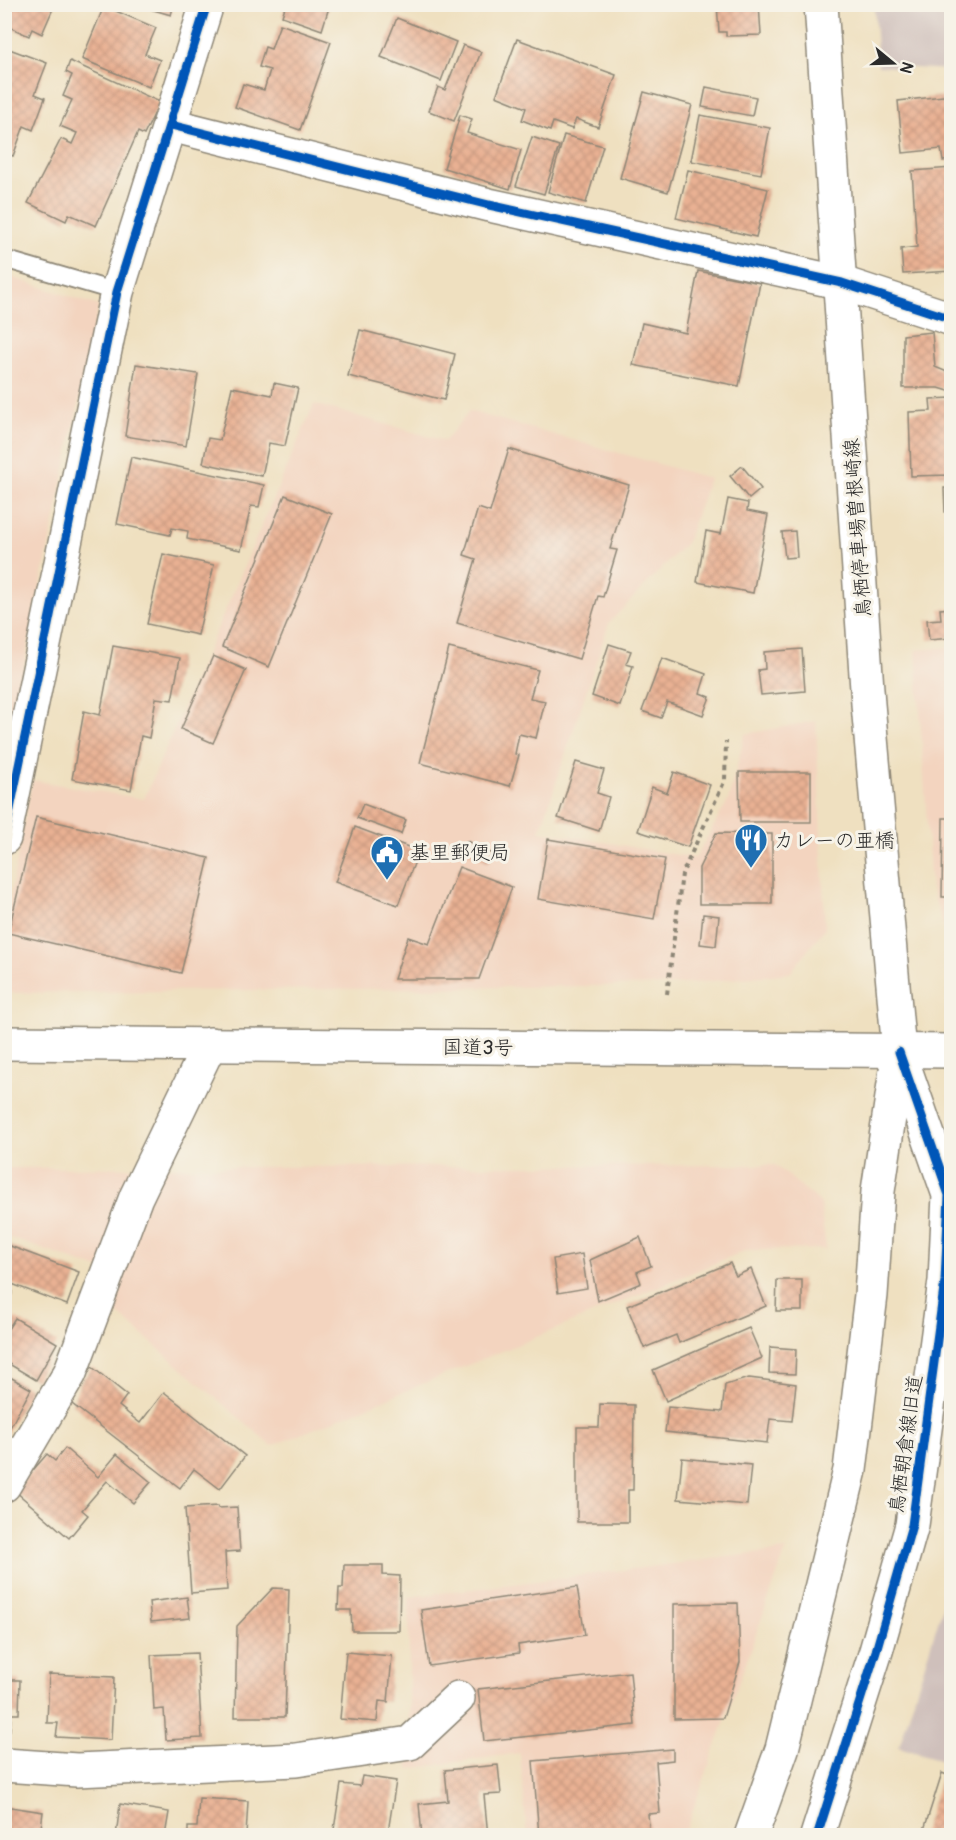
<svg xmlns="http://www.w3.org/2000/svg" width="956" height="1840" font-family="Pangolin,'Klee One',sans-serif">
<style>
.built{fill:#f3d4bf}
.industrial{fill:#cfc0bb}
.building{fill:url(#building-cross-hatch)}
.lines{fill:none;stroke-linecap:round;stroke-linejoin:round}
.service-casing{stroke:#8d8676;stroke-width:20}
.minor-casing{stroke:#8d8676;stroke-width:36}
.tertiary-casing{stroke:#8d8676;stroke-width:36}
.secondary-casing{stroke:#8d8676;stroke-width:36}
.trunk-casing{stroke:#8d8676;stroke-width:36}
.path{stroke:#8d8676;stroke-width:4;stroke-dasharray:4.5 4.5;stroke-linecap:butt}
.service{stroke:#fff;stroke-width:16}
.minor{stroke:#fff;stroke-width:33}
.tertiary{stroke:#fff;stroke-width:33}
.secondary{stroke:#fff;stroke-width:33}
.trunk{stroke:#fff;stroke-width:33}
.cycleway-casing{stroke:#f7f3e8;stroke-width:13}
.cycleway{stroke:#0057b8;stroke-width:9}
.labels{text-anchor:middle;stroke-width:6;stroke-linejoin:round;paint-order:stroke}
.street-label{font-size:20px;fill:#2b2b2b;stroke:#f7f3e8}
.poi-label{font-size:20px;fill:#2b2b2b;stroke:#f7f3e8;text-anchor:start}
</style>
<defs>
<pattern id="building-cross-hatch" width="8" height="8" patternUnits="userSpaceOnUse" patternTransform="scale(1.5)"><rect width="8" height="8" fill="#e9b193"/><path d="M0 0l8 8M0 8l8-8" fill="none" stroke="#c8987f"/></pattern>
</defs>
<rect width="100%" height="100%" fill="#f7f3e8"/>
<filter id="ink" filterUnits="userSpaceOnUse"><feTurbulence type="fractalNoise" baseFrequency=".0167" numOctaves="2"/><feDisplacementMap in="SourceGraphic" scale="12" xChannelSelector="R" yChannelSelector="G"/><feConvolveMatrix kernelMatrix="1 2 1 2 8 2 1 2 1" color-interpolation-filters="sRGB"/></filter>
<filter id="wash" filterUnits="userSpaceOnUse"><feTurbulence type="fractalNoise" baseFrequency=".008" numOctaves="4" result="noise"/><feDisplacementMap in="SourceGraphic" scale="24" xChannelSelector="R" yChannelSelector="G"/><feGaussianBlur stdDeviation="1.35" result="paint"/><feColorMatrix in="noise" values="0 0 0 0 0 0 0 0 0 0 0 0 0 0 0 0 0 1.4 0 .05"/><feComposite in="paint" operator="in"/></filter>
<g filter="url(#wash)">
<rect width="100%" height="100%" fill="#efe0c0"/>
<g class="built">
<polygon points="5,275 99,306 5,757"/>
<polygon points="314,404 445,441 469,411 709,478 687,542 609,623 540,831 695,858 728,801 745,734 816,721 825,928 790,973 674,985 5,993 5,923 32,780 144,799"/>
<polygon points="951,647 951,946 931,889 916,650"/>
<polygon points="775,1165 820,1202 826,1249 747,1250 272,1446 109,1306 113,1274 5,1236 5,1168"/>
<polygon points="786,1550 684,1835 527,1835 520,1753 409,1769 409,1597"/>
</g>
<g class="industrial">
<polygon points="874,5 951,5 951,70 878,66"/>
<polygon points="951,1580 951,1763 899,1747"/>
</g>
<g id="blocks">
<g class="building">
<polygon points="5,4 55,4 42,34 32,29 29,36 5,25"/>
<polygon points="133,4 174,4 171,15"/>
<polygon points="286,4 330,4 322,30 282,16"/>
<polygon points="717,4 759,4 761,35 726,36 726,32 719,32"/>
<polygon points="104,6 156,28 145,54 160,60 149,87 82,59"/>
<polygon points="397,18 456,42 441,81 381,57"/>
<polygon points="280,24 331,42 300,130 235,107 243,84 264,90 270,70 259,67 265,47 271,49"/>
<polygon points="517,39 616,75 598,127 576,119 572,129 553,122 550,131 522,120 526,108 496,96"/>
<polygon points="463,45 481,52 454,121 429,111 438,87 445,90"/>
<polygon points="4,47 47,63 35,94 45,98 33,130 24,126 13,156 4,153"/>
<polygon points="70,61 160,102 144,135 138,132 96,226 69,214 66,221 28,203 61,139 72,144 77,133 60,126 72,100 63,96 72,75 66,72"/>
<polygon points="706,87 756,97 752,116 702,107"/>
<polygon points="644,92 692,105 668,192 620,178"/>
<polygon points="952,95 952,160 943,161 941,149 903,153 898,101"/>
<polygon points="460,115 472,119 467,133 521,150 510,189 444,168"/>
<polygon points="700,115 770,128 761,174 691,161"/>
<polygon points="564,135 603,146 586,203 548,192"/>
<polygon points="532,137 559,146 544,194 516,186"/>
<polygon points="952,168 952,271 903,274 901,249 917,247 912,171"/>
<polygon points="688,170 768,189 756,237 676,218"/>
<polygon points="698,271 760,283 739,386 633,365 642,323 686,333"/>
<polygon points="360,330 455,354 444,400 348,376"/>
<polygon points="932,332 935,367 952,374 952,392 939,388 903,388 903,335"/>
<polygon points="136,364 198,374 186,446 125,436"/>
<polygon points="274,383 298,388 285,446 269,443 262,476 203,463 208,438 220,440 232,387 272,395"/>
<polygon points="952,398 952,475 911,476 909,412 931,411 930,399"/>
<polygon points="509,449 629,485 610,549 617,550 603,597 598,596 579,659 457,623 476,559 464,555 478,508 490,512"/>
<polygon points="131,457 264,485 259,507 251,506 241,550 187,539 188,531 172,528 170,535 117,524"/>
<polygon points="742,466 761,489 749,499 730,476"/>
<polygon points="944,488 952,488 952,512 945,512"/>
<polygon points="285,495 332,514 269,667 222,647"/>
<polygon points="728,499 748,503 747,511 768,515 753,593 697,582 706,531 721,534"/>
<polygon points="795,531 797,557 785,558 782,532"/>
<polygon points="163,554 214,565 198,635 147,624"/>
<polygon points="952,608 952,638 929,640 927,620 941,619 940,609"/>
<polygon points="609,644 631,651 626,664 633,666 620,706 592,696"/>
<polygon points="113,646 180,658 172,700 156,698 149,738 141,736 131,790 72,779 84,711 100,715"/>
<polygon points="449,648 538,670 530,698 545,701 536,738 519,734 515,754 519,755 510,786 420,763"/>
<polygon points="802,649 805,691 761,695 758,670 765,669 764,652"/>
<polygon points="213,656 246,670 213,743 181,729"/>
<polygon points="662,658 706,674 700,693 710,697 703,715 667,702 661,718 642,711"/>
<polygon points="576,762 604,770 597,793 609,797 599,831 558,818"/>
<polygon points="674,772 710,785 688,847 638,831 652,787 667,793"/>
<polygon points="739,772 811,772 811,822 740,822"/>
<polygon points="363,804 406,820 401,834 357,818"/>
<polygon points="36,817 209,858 181,973 8,933"/>
<polygon points="943,818 952,818 952,897 942,897"/>
<polygon points="355,827 419,851 398,905 335,882"/>
<polygon points="716,833 772,834 772,904 699,904 699,868"/>
<polygon points="548,839 665,859 654,919 538,899"/>
<polygon points="467,841 493,854 489,862 463,849"/>
<polygon points="459,867 512,887 479,979 394,979 408,937 429,944"/>
<polygon points="703,914 719,916 716,946 700,944"/>
<polygon points="640,1237 651,1266 637,1272 641,1283 598,1301 590,1260"/>
<polygon points="10,1246 79,1272 67,1305 4,1281 4,1260"/>
<polygon points="582,1254 587,1288 558,1293 553,1259"/>
<polygon points="730,1263 736,1276 751,1269 766,1306 679,1343 676,1335 644,1348 627,1306"/>
<polygon points="777,1280 802,1280 802,1311 776,1311"/>
<polygon points="4,1289 13,1292 4,1310"/>
<polygon points="15,1318 57,1343 36,1380 4,1361 4,1335"/>
<polygon points="749,1328 762,1358 666,1401 653,1370"/>
<polygon points="770,1347 796,1349 795,1374 769,1373"/>
<polygon points="92,1367 127,1395 119,1406 140,1423 164,1392 245,1456 220,1489 194,1469 180,1488 72,1404 80,1383"/>
<polygon points="10,1377 31,1389 7,1433 4,1431 4,1387"/>
<polygon points="749,1378 796,1384 792,1421 770,1419 767,1443 665,1432 668,1407 722,1412 725,1385"/>
<polygon points="600,1404 634,1405 633,1490 628,1490 628,1522 577,1522 577,1427 599,1427"/>
<polygon points="65,1448 98,1477 117,1454 151,1482 133,1503 107,1481 82,1510 88,1515 69,1538 15,1491 47,1454 55,1461"/>
<polygon points="682,1458 751,1465 747,1505 678,1499"/>
<polygon points="218,1506 218,1508 237,1507 240,1551 225,1552 227,1590 191,1593 185,1508"/>
<polygon points="344,1565 383,1565 383,1575 400,1576 399,1631 352,1631 351,1610 338,1610 339,1588 343,1588"/>
<polygon points="577,1587 585,1635 518,1645 519,1653 429,1666 421,1610"/>
<polygon points="273,1588 289,1589 285,1717 235,1717 237,1626"/>
<polygon points="187,1597 190,1618 151,1622 149,1602"/>
<polygon points="738,1603 740,1662 723,1718 674,1719 674,1604"/>
<polygon points="346,1652 392,1656 388,1702 379,1701 377,1722 340,1719"/>
<polygon points="197,1653 202,1738 166,1740 164,1709 154,1710 151,1655"/>
<polygon points="630,1672 635,1725 484,1741 478,1689"/>
<polygon points="49,1674 114,1677 111,1740 56,1737 58,1723 47,1723"/>
<polygon points="4,1680 20,1680 19,1714 11,1714 10,1730 4,1729"/>
<polygon points="673,1749 673,1760 656,1762 660,1813 648,1814 650,1836 539,1836 533,1761"/>
<polygon points="498,1765 501,1794 484,1795 488,1836 422,1836 419,1804 448,1801 445,1770"/>
<polygon points="942,1773 952,1777 952,1836 922,1836"/>
<polygon points="362,1776 396,1781 388,1832 375,1830 374,1836 333,1836 341,1784 360,1786"/>
<polygon points="199,1798 248,1801 246,1836 188,1836 188,1827 197,1827"/>
<polygon points="120,1804 169,1812 165,1836 116,1836"/>
<polygon points="4,1806 43,1812 40,1836 4,1836"/>
</g>
</g>
</g>
<g filter="url(#ink)">
<use href="#blocks" fill-opacity="0" stroke="#8d8676" stroke-width="1.5"/>
<g class="lines">
<g class="service-casing">
<polyline id="service" points="4,259 117,292"/>
</g>
<g class="minor-casing">
<g id="minor">
<polyline points="171,125 489,205 842,283 952,319"/>
<polyline points="4,838 117,292 207,4"/>
<polyline points="4,1485 70,1373 136,1197 210,1044"/>
<polyline points="4,1765 77,1770 296,1760 410,1743 458,1698"/>
</g>
</g>
<g class="tertiary-casing">
<g id="tertiary">
<polyline points="751,1836 782,1749 850,1470 871,1295 878,1191 898,1057"/>
<polyline points="817,1836 876,1651 912,1525 945,1281 949,1195 899,1052"/>
</g>
</g>
<g class="secondary-casing">
<polyline id="secondary" points="821,4 868,704 899,1052"/>
</g>
<g class="trunk-casing">
<polyline id="trunk" points="4,1043 952,1051"/>
</g>
<polyline class="path" points="667,994 682,874 725,780 726,741"/>
<use href="#service" class="service"/>
<use href="#minor" class="minor"/>
<use href="#tertiary" class="tertiary"/>
<use href="#secondary" class="secondary"/>
<use href="#trunk" class="trunk"/>
<g class="cycleway-casing">
<g id="cycleway">
<polyline points="171,125 489,205 842,283 952,319"/>
<polyline points="4,838 117,292 207,4"/>
<polyline points="817,1836 876,1651 912,1525 945,1281 949,1195 899,1052"/>
</g>
</g>
<use href="#cycleway" class="cycleway"/>
</g>
</g>
<defs>
<g id="restaurant-pin" transform="scale(1.725)"><path d="M0 17L-7.5 6A9.5 9.5 0 1 1 7.5 6Z" fill="#1f6fb2" stroke="#f7f3e8"/><path d="M-5-6h1v4h1v-4h1v4h1v-4h1v5L-1.5 .5V6h-2V.5L-5-1ZM5-6V6H3V1.5H1.5Q1.5-4 5-6Z" fill="#fff"/></g>
<g id="civic-pin" transform="scale(1.725)"><path d="M0 17L-7.5 6A9.5 9.5 0 1 1 7.5 6Z" fill="#1f6fb2" stroke="#f7f3e8"/><path d="M-.6-6.5H3V-4.5H.6V-3L4-1V1h2V6H-6V1h2V-1L-.6-3ZM-1.2 2.5V6h2.4V2.5Z" fill="#fff"/></g>
</defs>
<g fill-rule="evenodd">
<use href="#restaurant-pin" x="751" y="840"/>
<use href="#civic-pin" x="387" y="852"/>
</g>
<g class="labels">
<g class="street-label">
<text transform="translate(857 528) rotate(-94)" y="7">鳥栖停車場曽根崎線</text>
<text transform="translate(478 1047) rotate(1)" y="7">国道3号</text>
<text transform="translate(905 1444) rotate(-82)" y="7">鳥栖朝倉線旧道</text>
</g>
<g class="poi-label">
<text x="774" y="847">カレーの亜橋</text>
<text x="410" y="859">基里郵便局</text>
</g>
</g>
<rect width="956" height="1840" fill="none" stroke="#f7f3e8" stroke-width="24"/>
<g transform="translate(893 63) rotate(109)" stroke="#f7f3e8" stroke-width="4.5" paint-order="stroke">
<path d="M0-4.5L10 22L0 15L-10 22Z" fill="#2b2b2b"/>
<text y="-9" font-size="16" font-weight="bold" text-anchor="middle" fill="#2b2b2b">N</text>
</g>
</svg>
